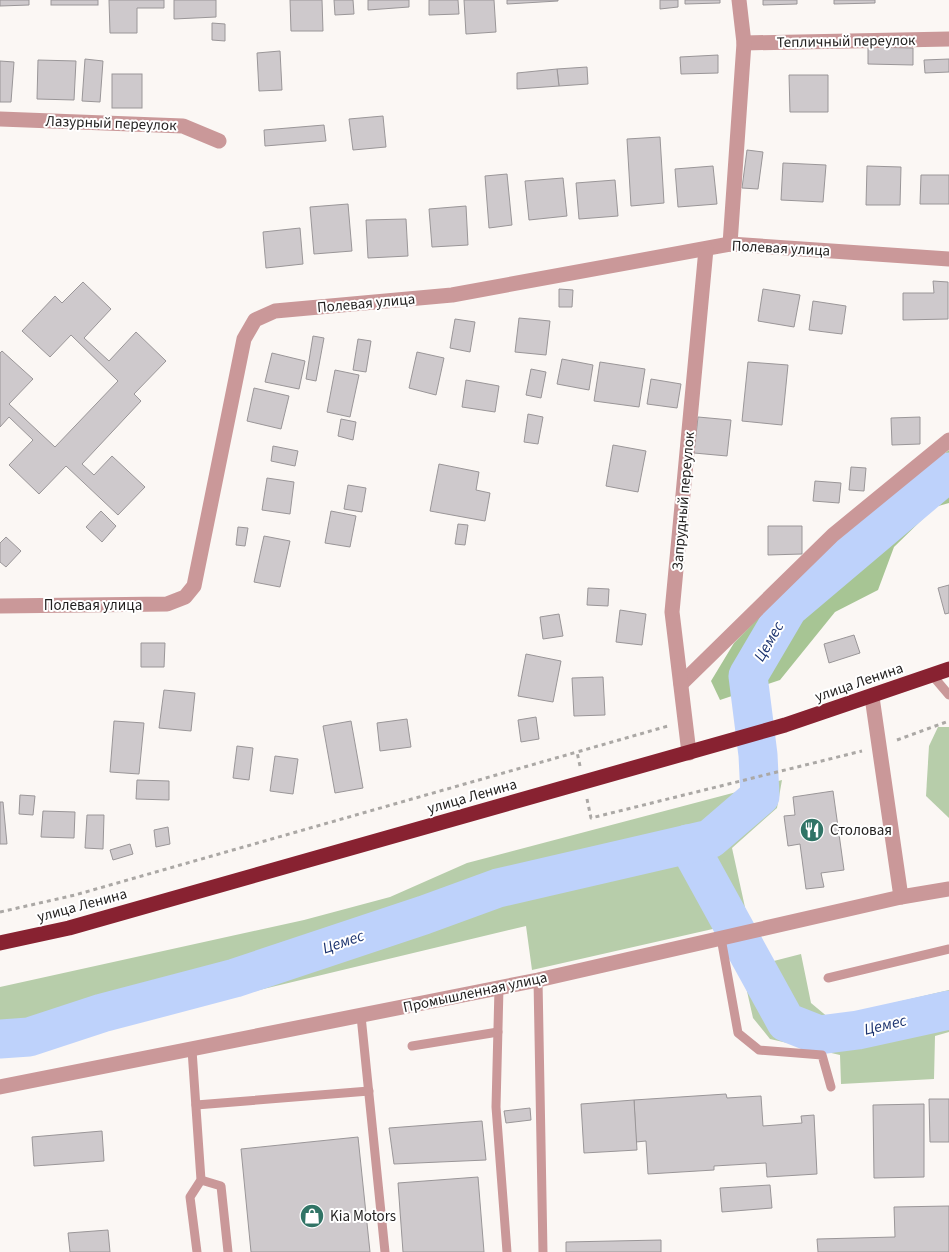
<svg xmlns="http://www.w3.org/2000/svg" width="949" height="1252" font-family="'Source Sans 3',sans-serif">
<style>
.green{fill:#b7cdaa}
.forest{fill:#a7c594}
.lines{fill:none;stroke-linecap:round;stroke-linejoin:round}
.river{stroke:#bed2fb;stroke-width:39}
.building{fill:#cec9cc;stroke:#9a9698}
.path{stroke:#aba8a5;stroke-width:3;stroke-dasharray:4 4;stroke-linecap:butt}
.lane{stroke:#ca9899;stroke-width:9}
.street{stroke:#ca9899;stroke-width:15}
.highway{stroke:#882231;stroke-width:15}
.labels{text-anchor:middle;stroke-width:4;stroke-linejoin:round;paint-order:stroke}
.street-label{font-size:15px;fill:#211f1e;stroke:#fff}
.poi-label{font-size:15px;fill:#211f1e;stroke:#fff;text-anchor:start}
.water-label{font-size:16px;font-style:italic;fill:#1d3570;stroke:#fff}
</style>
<rect width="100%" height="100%" fill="#fbf7f4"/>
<g class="green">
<polygon points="938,727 949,727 949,818 926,796 929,746"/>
<polygon points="782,780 777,808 732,848 748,921 532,970 526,926 0,1052 0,987 304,920 390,897 467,863"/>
<polygon points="801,954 811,1003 829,1018 949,990 949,1032 935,1036 934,1079 841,1084 840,1055 770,1039 753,1018 742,969"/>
</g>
<polygon class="forest" points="949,450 949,503 935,507 894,547 878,590 835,612 780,680 720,700 711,681 734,643 815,559"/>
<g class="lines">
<g class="river">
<polyline points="688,844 786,1022 819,1035 858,1030 949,1010"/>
<polyline points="0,1039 29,1037 102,1013 235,978 424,915 498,888 710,839 760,796 758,755 748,676 788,608 949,472"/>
</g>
</g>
<g class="building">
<polygon points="0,0 29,0 29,5 0,6"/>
<rect x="51" y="0" width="47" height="5"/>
<polygon points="109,0 164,0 164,8 137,8 137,33 110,33"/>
<polygon points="174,0 216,0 216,17 174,19"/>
<polygon points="290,0 322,0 323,31 291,31"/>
<polygon points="334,0 353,0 354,14 335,15"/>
<polygon points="368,0 409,0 409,7 368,10"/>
<polygon points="429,0 458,0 459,14 429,15"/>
<polygon points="464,0 494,0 496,32 466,34"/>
<polygon points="507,0 558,0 558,1 507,4"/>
<polygon points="660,0 678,0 678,7 660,9"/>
<polygon points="685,0 720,0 720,3 685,4"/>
<polygon points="763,0 797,0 797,4 763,5"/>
<polygon points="834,0 875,0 875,3 834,4"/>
<polygon points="212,23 225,24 225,41 212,40"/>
<polygon points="868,47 913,48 913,65 868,64"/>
<polygon points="280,51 282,90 259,91 257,53"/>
<polygon points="718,55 718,73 681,74 680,57"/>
<polygon points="85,59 103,61 100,102 82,101"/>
<polygon points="949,59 949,72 925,73 924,60"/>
<polygon points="38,60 76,61 74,100 37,99"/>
<polygon points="0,61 14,62 11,102 0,102"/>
<polygon points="587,67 588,84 559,86 557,69"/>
<polygon points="557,69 559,86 517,89 517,73"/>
<rect x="112" y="74" width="30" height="34"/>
<polygon points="789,75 828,75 828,112 790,112"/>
<polygon points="383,116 386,147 353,150 349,119"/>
<polygon points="324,125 326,141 265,146 264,130"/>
<polygon points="660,137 664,203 631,206 627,139"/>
<polygon points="747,150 763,152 758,189 742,188"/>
<polygon points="783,163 826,165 823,202 781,200"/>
<polygon points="713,166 717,204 678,207 675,169"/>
<polygon points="867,166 901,167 900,205 866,205"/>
<polygon points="507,174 512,225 489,228 485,176"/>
<polygon points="921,175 949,175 949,204 920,204"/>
<polygon points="563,178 567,216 529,220 525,181"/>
<polygon points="615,180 618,216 579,219 576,183"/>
<polygon points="348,204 352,251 314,254 310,207"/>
<polygon points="466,206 468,245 432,247 429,209"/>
<polygon points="406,219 408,256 368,258 366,220"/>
<polygon points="300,228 303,264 266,268 263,232"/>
<polygon points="933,281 948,282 948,319 903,320 903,293 934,293"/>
<polygon points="83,282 111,309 84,338 109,361 136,332 166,361 134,394 141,401 82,464 94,475 112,456 145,487 118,515 66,466 39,494 9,465 33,440 9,417 0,427 0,353 2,351 33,379 9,404 55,447 118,381 71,335 50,357 22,331 55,296 62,303"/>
<polygon points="559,289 573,290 572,307 559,307"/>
<polygon points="763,289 800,295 794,327 758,321"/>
<polygon points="813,301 846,306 842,334 809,330"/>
<polygon points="519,318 550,321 546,355 515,352"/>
<polygon points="455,319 475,322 470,352 450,348"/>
<polygon points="313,336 324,338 316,381 306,379"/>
<polygon points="358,339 371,341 366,372 353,370"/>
<polygon points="417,352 444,358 436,395 409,388"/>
<polygon points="272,353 305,361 299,389 265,382"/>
<polygon points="562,359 593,365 589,390 557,384"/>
<polygon points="600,362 645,369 639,407 594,401"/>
<polygon points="748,362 788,365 782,425 742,421"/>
<polygon points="531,369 546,372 541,398 526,395"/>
<polygon points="335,370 359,375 350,417 327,412"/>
<polygon points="651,379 681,384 677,408 647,404"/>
<polygon points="466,380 499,386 495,412 462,407"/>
<polygon points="254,388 289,396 281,429 247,421"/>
<polygon points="528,414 543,417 538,444 524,442"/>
<polygon points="698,417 731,420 727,456 694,453"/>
<polygon points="920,417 920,444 892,445 891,418"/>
<polygon points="341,419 356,422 353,440 338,436"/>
<polygon points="613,445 646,451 638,492 606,486"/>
<polygon points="273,446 298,451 295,466 271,461"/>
<polygon points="439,464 479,472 476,490 490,493 485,521 430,511"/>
<polygon points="851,467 866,468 864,491 849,490"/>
<polygon points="267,478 294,482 290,514 262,510"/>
<polygon points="815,481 841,483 839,503 813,501"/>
<polygon points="348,485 366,488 362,512 344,509"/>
<polygon points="101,511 116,526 102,542 86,527"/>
<polygon points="331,511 356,516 350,547 325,543"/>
<polygon points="458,524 468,525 465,545 455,544"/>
<polygon points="768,526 802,526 802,554 768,555"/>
<polygon points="238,527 248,528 245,546 236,545"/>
<polygon points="264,536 290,541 280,587 254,582"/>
<polygon points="6,537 21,551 6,567 0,562 0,543"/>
<polygon points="949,585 949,613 945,614 938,588"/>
<polygon points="588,588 609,589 608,606 587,605"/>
<polygon points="620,610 646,614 642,645 616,642"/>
<polygon points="559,614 563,636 543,639 540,617"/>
<polygon points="854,635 860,653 829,663 824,644"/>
<polygon points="141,643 165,643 164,667 141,667"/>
<polygon points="526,654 561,661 553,702 518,696"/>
<polygon points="603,677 605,715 574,716 572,678"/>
<polygon points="164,690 195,693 191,731 159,728"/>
<polygon points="536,717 539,739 521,742 518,720"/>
<polygon points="407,719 411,747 380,751 377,723"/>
<polygon points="114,721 144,723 139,774 110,772"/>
<polygon points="351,721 363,788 335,793 323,726"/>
<polygon points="237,746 253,748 249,780 233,778"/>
<polygon points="275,756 298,759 293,794 270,791"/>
<polygon points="137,780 169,781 169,800 136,799"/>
<polygon points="833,791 844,870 821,873 824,887 806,889 800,844 788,846 784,816 795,815 793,797"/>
<polygon points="20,795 35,796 33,815 19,814"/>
<polygon points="0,802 3,802 7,844 0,844"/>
<polygon points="43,811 75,812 74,838 41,837"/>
<polygon points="87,815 104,815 103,849 85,848"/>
<polygon points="168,827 170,844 156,847 154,830"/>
<polygon points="130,844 133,854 113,860 110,850"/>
<polygon points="726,1094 727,1098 761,1096 763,1126 802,1123 801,1116 814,1115 817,1174 767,1177 766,1163 714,1166 714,1170 648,1174 646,1141 636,1142 634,1100"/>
<polygon points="929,1099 949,1099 949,1142 930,1142"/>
<polygon points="634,1100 637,1150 584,1153 581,1104"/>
<polygon points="924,1104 924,1177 874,1178 873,1105"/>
<polygon points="530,1108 531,1120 506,1123 504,1111"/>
<polygon points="482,1121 486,1160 394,1164 389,1128"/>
<polygon points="102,1131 104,1161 34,1166 32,1137"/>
<polygon points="358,1137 370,1252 251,1252 241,1149"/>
<polygon points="478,1177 484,1252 403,1252 398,1183"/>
<polygon points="770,1185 772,1208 722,1212 720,1188"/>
<polygon points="949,1206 949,1252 818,1252 817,1239 895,1237 894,1207"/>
<polygon points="108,1230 110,1252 70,1252 68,1233"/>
<polygon points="661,1240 661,1252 566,1252 566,1242"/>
</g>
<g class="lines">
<g class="path">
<polyline points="897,740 949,721"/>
<polyline points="580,766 577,752 668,726"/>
<polyline points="587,799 591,818 862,751"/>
<polyline points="0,912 75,895 577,752"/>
</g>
<g class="lane">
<polyline points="932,675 949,695"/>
<polyline points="721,938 738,1033 759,1050 822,1055 831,1087"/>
<polyline points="828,978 949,949"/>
<polyline points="538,980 543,1252"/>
<polyline points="499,988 496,1107 507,1252"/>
<polyline points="361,1016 385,1252"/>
<polyline points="412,1046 498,1032"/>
<polyline points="192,1050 201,1180 190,1197 197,1252"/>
<polyline points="196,1105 369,1091"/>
<polyline points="201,1180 221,1186 228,1252"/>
</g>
<g class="street">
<polyline points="744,43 949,39"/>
<polyline points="0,119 183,126 219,141"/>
<polyline points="730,244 744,43 739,0"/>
<polyline points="0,606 167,604 185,597 194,586 244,339 255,320 275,311 452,295 730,244 949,259"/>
<polyline points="681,684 833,535 949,440"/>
<polyline points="872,697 901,897"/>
<polyline points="689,753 672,612 706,249"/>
<polyline points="0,1087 538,980 901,897 949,889"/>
</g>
<polyline class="highway" points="0,943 69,928 785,725 949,669"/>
</g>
<defs>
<g id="restaurant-disc" transform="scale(1.25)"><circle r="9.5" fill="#317466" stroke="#fff"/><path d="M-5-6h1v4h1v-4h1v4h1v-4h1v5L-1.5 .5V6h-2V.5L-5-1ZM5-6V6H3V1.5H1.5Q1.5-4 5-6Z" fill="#fff"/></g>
<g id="shop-disc" transform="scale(1.25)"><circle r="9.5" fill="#317466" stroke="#fff"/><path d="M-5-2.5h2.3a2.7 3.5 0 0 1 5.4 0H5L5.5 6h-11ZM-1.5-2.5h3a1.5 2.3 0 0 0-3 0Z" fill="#fff"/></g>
</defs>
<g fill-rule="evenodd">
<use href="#restaurant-disc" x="812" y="830"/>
<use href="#shop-disc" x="312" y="1216"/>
</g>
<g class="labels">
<g class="street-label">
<text transform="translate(846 41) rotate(-1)" y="5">Тепличный переулок</text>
<text transform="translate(111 123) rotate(2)" y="5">Лазурный переулок</text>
<text transform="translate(781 248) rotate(3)" y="5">Полевая улица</text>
<text transform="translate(366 303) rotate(-5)" y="5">Полевая улица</text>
<text transform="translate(683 501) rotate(-85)" y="5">Запрудный переулок</text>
<text x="93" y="610">Полевая улица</text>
<text transform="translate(859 682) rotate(-19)" y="5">улица Ленина</text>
<text transform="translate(472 796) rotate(-16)" y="5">улица Ленина</text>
<text transform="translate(82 905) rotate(-15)" y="5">улица Ленина</text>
<text transform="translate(475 992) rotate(-12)" y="5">Промышленная улица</text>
</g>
<g class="poi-label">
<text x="830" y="835">Столовая</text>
<text x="330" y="1221">Kia Motors</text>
</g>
<g class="water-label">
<text transform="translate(768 641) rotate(-60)" y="6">Цемес</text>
<text transform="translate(343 941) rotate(-19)" y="6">Цемес</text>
<text transform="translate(885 1024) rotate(-13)" y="6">Цемес</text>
</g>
</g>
</svg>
